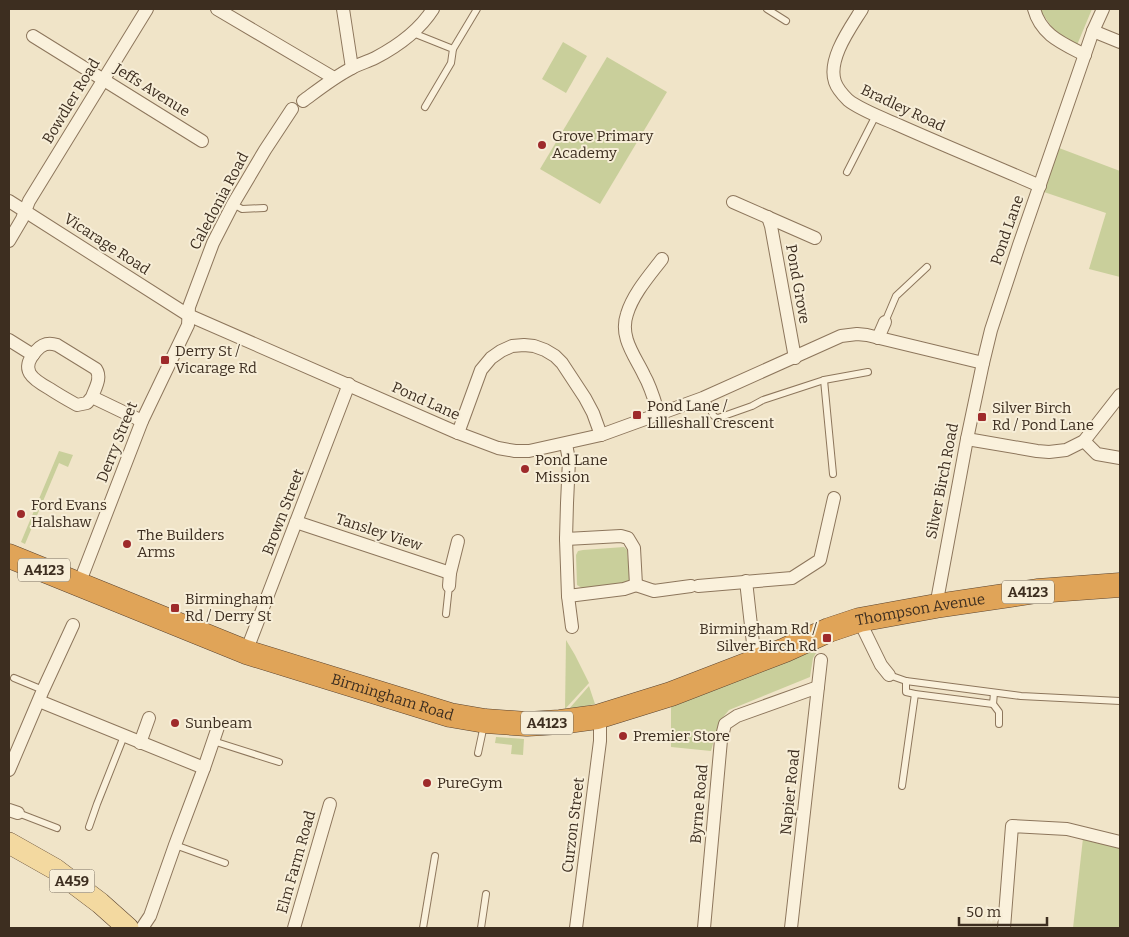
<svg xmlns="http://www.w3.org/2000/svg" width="1129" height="937" font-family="Bitter,serif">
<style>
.green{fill:#c9cf9b}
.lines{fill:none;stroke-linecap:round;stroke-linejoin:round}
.lane-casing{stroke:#8d765c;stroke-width:8}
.street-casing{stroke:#8d765c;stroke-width:14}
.primary-casing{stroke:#5b4430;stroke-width:22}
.highway-casing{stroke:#5b4430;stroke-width:25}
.lane{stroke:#faf1dc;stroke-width:6}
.street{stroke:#faf1dc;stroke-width:12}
.primary{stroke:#f3d9a0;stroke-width:21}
.highway{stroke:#e0a458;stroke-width:24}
.poi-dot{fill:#9e2a2b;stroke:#f7eed8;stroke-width:2}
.labels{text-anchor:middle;stroke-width:4;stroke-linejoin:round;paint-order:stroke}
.shield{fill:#f7eed8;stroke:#756857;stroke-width:1}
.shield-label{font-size:14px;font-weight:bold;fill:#3d2e20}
.street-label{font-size:15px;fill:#3d2e20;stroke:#f7eed8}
.poi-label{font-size:15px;fill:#3d2e20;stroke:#f7eed8;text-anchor:start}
</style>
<rect width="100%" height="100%" fill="#f0e4c8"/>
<g class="green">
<polygon points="1039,9 1092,9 1077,45 1054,30"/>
<polygon points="563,42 587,56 566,93 542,79"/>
<polygon points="607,57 667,92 600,204 540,169"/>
<polygon points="1059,148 1120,171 1120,277 1089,269 1106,213 1044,192"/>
<polygon points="59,451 73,455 68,467 59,463 25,544 21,542"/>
<polygon points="624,547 627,550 630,581 627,585 582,588 577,585 576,555 578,551 583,550"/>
<polygon points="566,640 575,655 589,683 565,709"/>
<polygon points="821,645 813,658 810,677 729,710 719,722 711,751 671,747 671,707"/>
<polygon points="589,686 595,704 568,710"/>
<polygon points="496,737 524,739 523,755 511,754 512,745 495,743"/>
<polygon points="1083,838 1120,847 1120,928 1073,928"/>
</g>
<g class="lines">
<g class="lane-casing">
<g id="lane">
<polyline points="767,9 786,21"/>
<polyline points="413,33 453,49 451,63 425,107"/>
<polyline points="453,49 477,9"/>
<polyline points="847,172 876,115"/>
<polyline points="233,204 242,209 264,208"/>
<polyline points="885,322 896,296 927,267"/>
<polyline points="824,380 833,474"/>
<polyline points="705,397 713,415 715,417 718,418 752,406 763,400 824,380 868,372"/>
<polyline points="446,614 449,586"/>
<polyline points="889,675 906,681 1021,696 1120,701"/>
<polyline points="14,678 43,690"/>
<polyline points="906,681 906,692 915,694 993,704 994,693"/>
<polyline points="993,704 999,712 999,724"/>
<polyline points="213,741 279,762"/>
<polyline points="478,753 484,725"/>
<polyline points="902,786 915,694"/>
<polyline points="18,813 57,828"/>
<polyline points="89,827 97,804 124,736"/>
<polyline points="175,845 225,863"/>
<polyline points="423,928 435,856"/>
<polyline points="481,928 486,894"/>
</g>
</g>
<g class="street-casing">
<g id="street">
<polyline points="217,9 334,78"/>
<polyline points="343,9 352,68"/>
<path d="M862 9C851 27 827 59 835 82 837 88 843 95 848 100 859 109 882 118 896 124 943 145 992 165 1040 186"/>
<path d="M1034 9C1041 35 1062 43 1085 55"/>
<polyline points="1093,31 1120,42"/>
<polyline points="33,36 202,141"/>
<path d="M303 101C318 90 333 78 350 69 358 64 367 62 375 58 398 46 419 31 433 9"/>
<polyline points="9,201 188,315 458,433 498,448 515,451 529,451 601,435 703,398 841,336 857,334 867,335 983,363"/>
<polyline points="733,202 815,238"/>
<polyline points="768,217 771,226 795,358"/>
<polyline points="9,241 22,219 29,201 147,9"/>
<polyline points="878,338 885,322"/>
<polyline points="9,340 33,355"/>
<path d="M92 397C95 388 102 378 96 369L57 345C48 342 42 344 36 351 19 370 32 379 50 389 59 395 68 400 77 405L87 403 92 397 142 421"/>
<path d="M659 415C655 402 651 387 644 375 635 356 619 337 627 314 633 294 649 276 662 259"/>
<polyline points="458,433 481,370 491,358 501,351 512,346 524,345 534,346 545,350 555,356 562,363 585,398 593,413 601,435"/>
<polyline points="967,439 1037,451 1049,452 1066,450 1084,441 1120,395"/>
<polyline points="1084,441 1097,454 1120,458"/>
<polyline points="566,444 569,460 567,503 566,539 568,596 572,627"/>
<polyline points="296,522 450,573"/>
<polyline points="566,539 621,536 628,538 634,548 636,585 624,589 568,596"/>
<polyline points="746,581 755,661"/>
<polyline points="79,584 142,421 188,325 189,307 213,243 233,204 265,150 292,109"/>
<polyline points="636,585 654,591 691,586"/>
<polyline points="449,586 450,573 458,541"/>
<polyline points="698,586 792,578 820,560 834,498"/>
<polyline points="936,606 967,439 983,363 991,330 1019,245 1093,31 1103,9"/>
<polyline points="859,620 881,665 889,675"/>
<polyline points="246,652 349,384"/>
<polyline points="39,701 204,768"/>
<polyline points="140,743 149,718"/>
<polyline points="9,770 43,690 73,625"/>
<polyline points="9,810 18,813"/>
<polyline points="142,928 150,916 175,845 204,768 218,727"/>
<polyline points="294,928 330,804"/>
<polyline points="576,928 600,741 600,726"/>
<polyline points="704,928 721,740 725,724 737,716 818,687"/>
<polyline points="791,928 821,660"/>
<polyline points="1004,928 1012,826 1067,829 1120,842"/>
</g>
</g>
<g class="primary-casing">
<polyline id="primary" points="9,843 55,869 100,903 128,928"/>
</g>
<g class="highway-casing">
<g id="highway">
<path id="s1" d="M9 556 246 652 450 715 485 721 527 724 560 722 597 717 671 694 785 650 829 630 859 620 936 606 1037 591 1120 585"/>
</g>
</g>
<use href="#lane" class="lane"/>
<use href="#street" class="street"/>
<use href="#primary" class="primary"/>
<use href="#highway" class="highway"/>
</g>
<g class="poi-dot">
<circle cx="542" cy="145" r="5"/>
<rect x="160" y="355" width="10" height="10" rx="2.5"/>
<rect x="632" y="410" width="10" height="10" rx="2.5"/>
<rect x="977" y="412" width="10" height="10" rx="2.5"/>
<circle cx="525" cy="469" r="5"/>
<circle cx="21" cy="514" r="5"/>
<circle cx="127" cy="544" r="5"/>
<rect x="170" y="603" width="10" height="10" rx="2.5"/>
<rect x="822" y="633" width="10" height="10" rx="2.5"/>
<circle cx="175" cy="723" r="5"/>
<circle cx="623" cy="736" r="5"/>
<circle cx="427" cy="783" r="5"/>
</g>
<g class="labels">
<g class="shield">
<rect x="18" y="558.5" width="52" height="23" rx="4"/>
<rect x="1002" y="580.5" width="52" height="23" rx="4"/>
<rect x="521" y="711.5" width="52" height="23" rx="4"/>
<rect x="49.5" y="869.5" width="45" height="23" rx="4"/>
</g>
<g class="shield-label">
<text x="44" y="575">A4123</text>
<text x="1028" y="597">A4123</text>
<text x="547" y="728">A4123</text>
<text x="72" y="886">A459</text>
</g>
<g class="street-label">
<text transform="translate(152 90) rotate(32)" y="5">Jeffs Avenue</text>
<text transform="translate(71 101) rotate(-59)" y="5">Bowdler Road</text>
<text transform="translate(903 108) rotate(25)" y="5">Bradley Road</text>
<text transform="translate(219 201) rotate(-62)" y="5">Caledonia Road</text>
<text transform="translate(1007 230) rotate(-71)" y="5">Pond Lane</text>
<text transform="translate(107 244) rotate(33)" y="5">Vicarage Road</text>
<text transform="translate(798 284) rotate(80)" y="5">Pond Grove</text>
<text transform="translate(426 401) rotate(24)" y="5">Pond Lane</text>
<text transform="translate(117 442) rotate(-68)" y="5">Derry Street</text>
<text transform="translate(942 481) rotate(-79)" y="5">Silver Birch Road</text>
<text transform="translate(283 512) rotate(-69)" y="5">Brown Street</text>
<text transform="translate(379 532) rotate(18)" y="5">Tansley View</text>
<text dy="5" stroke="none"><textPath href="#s1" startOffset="959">Thompson Avenue</textPath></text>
<text dy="5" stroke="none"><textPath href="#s1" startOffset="409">Birmingham Road</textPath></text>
<text transform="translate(790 792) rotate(-84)" y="5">Napier Road</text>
<text transform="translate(699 804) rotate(-85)" y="5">Byrne Road</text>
<text transform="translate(573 825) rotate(-83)" y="5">Curzon Street</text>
<text transform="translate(296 862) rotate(-74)" y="5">Elm Farm Road</text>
</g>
<g class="poi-label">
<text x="552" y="141">Grove Primary<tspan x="552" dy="17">Academy</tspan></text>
<text x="175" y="356">Derry St /<tspan x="175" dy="17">Vicarage Rd</tspan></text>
<text x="647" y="411">Pond Lane /<tspan x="647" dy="17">Lilleshall Crescent</tspan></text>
<text x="992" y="413">Silver Birch<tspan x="992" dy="17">Rd / Pond Lane</tspan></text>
<text x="535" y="465">Pond Lane<tspan x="535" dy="17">Mission</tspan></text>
<text x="31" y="510">Ford Evans<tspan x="31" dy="17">Halshaw</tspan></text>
<text x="137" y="540">The Builders<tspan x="137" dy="17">Arms</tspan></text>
<text x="185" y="604">Birmingham<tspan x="185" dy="17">Rd / Derry St</tspan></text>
<text x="817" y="634" text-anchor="end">Birmingham Rd /<tspan x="817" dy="17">Silver Birch Rd</tspan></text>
<text x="185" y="728">Sunbeam</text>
<text x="633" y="741">Premier Store</text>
<text x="437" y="788">PureGym</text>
</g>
</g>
<rect width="1129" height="937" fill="none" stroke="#3d2e20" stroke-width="20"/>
<path d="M959 917v8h88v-8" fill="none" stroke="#3d2e20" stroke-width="2.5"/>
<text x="966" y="917" font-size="15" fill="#3d2e20" stroke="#f7eed8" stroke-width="4" paint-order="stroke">50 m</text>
</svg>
